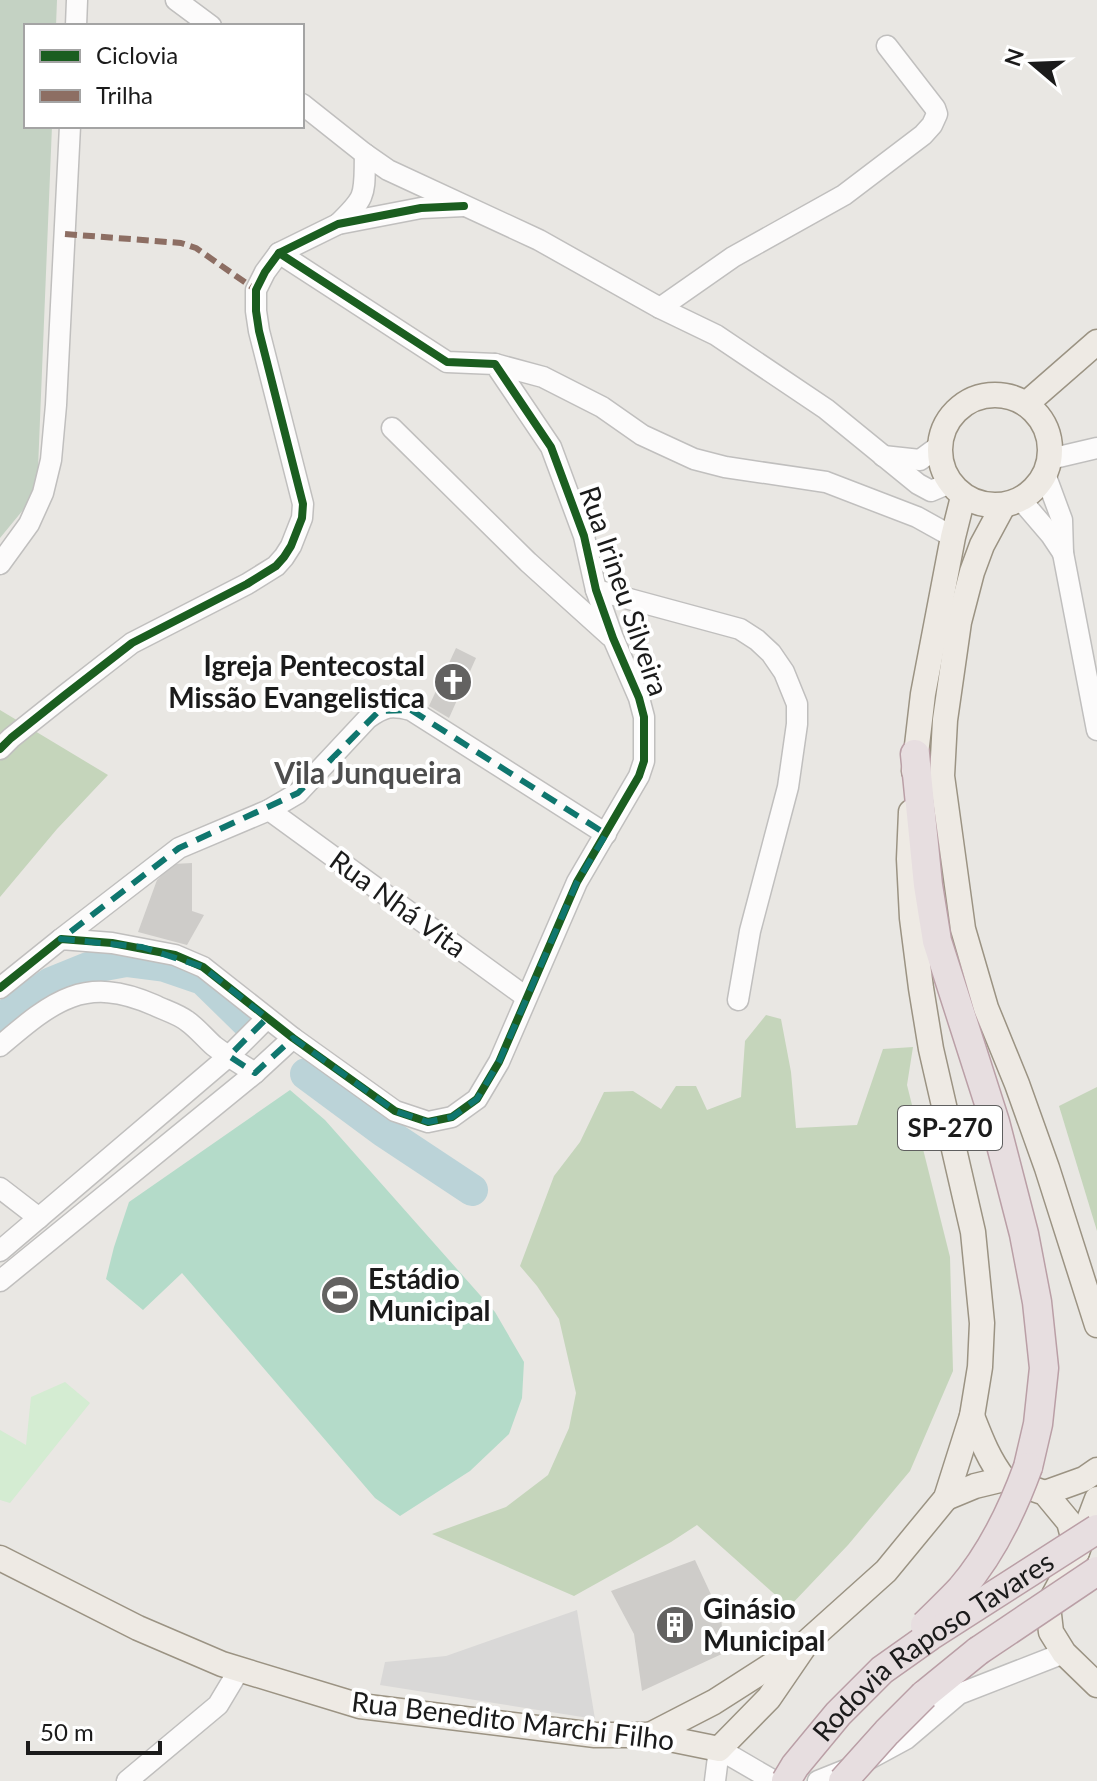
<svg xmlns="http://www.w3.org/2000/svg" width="1097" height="1781" font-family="Lato,sans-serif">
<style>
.forest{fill:#c5d5bb}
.cemetery{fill:#c4d2c3}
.park{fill:#d4ecd2}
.pitch{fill:#b4dbc9}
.parking{fill:#d9d8d7}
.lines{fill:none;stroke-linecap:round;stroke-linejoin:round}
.river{stroke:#bbd3d8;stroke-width:32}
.building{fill:#ceccc9}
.minor-casing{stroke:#c0bfbe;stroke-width:23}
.major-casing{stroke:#9b9383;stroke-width:27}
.highway-casing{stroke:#ba9fa6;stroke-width:31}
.minor{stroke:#fcfbfb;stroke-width:20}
.major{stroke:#eeeae4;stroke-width:24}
.highway{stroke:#e7dee0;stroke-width:28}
.highway-bridge-casing{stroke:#ba9fa6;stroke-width:31;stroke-linecap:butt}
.highway-bridge{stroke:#e7dee0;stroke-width:28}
.quiet{stroke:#8d6e63;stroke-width:6;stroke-dasharray:12 6;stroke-linecap:butt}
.cycleway-casing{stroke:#fff;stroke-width:13}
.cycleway{stroke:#1b5e20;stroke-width:8}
.marked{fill:none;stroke:#0f766e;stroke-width:6;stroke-dasharray:16 10;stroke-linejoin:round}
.labels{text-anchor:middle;stroke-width:8;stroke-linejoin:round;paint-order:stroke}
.shield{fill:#fff;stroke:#5f5f5f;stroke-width:2}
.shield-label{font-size:26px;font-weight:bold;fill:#1b1b1b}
.street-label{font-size:28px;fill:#1b1b1b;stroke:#fff}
.poi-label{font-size:28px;font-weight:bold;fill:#1b1b1b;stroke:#fff;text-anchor:start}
.neighbourhood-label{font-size:30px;font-weight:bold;fill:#4e4e4e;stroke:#fff}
</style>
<rect width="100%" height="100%" fill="#e9e7e3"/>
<g class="forest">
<polygon points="0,710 108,775 57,829 0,897"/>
<polygon points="766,1015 781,1019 791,1072 796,1128 857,1125 883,1049 913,1047 907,1085 950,1257 953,1371 910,1471 848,1545 789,1607 697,1525 671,1542 574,1596 432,1534 506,1507 548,1475 569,1428 576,1393 559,1319 537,1286 520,1266 554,1176 580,1142 604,1092 633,1091 661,1109 676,1086 696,1086 707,1110 741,1097 745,1041"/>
<polygon points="1097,1087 1097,1231 1059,1106"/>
</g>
<polygon class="cemetery" points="0,0 57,0 56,26 26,26 26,126 52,126 37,493 0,538"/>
<polygon class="park" points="65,1382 90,1403 10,1503 0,1500 0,1430 26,1445 31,1397"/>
<polygon class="pitch" points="290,1090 325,1120 495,1312 524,1362 522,1398 509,1434 470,1471 400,1516 375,1498 182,1273 143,1310 106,1279 114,1247 129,1202"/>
<polygon class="parking" points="577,1610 595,1719 380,1685 385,1662 446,1656"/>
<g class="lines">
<g class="river">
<polyline points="0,1021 18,1006 51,983 88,968 126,961 165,966 203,979 251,1026"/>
<polyline points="306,1074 383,1131 472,1190"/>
</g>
</g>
<g class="building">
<polygon points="456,648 476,658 449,718 429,706"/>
<polygon points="192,863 192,911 204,915 187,945 138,932 157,880 173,864"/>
<polygon points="695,1560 721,1616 724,1653 642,1691 634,1634 611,1591"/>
</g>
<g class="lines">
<g class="minor-casing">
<g id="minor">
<polyline points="176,0 211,26"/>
<polyline points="76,26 77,0"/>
<polyline points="302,104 365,154 388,170 539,240 660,308 716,335 826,409 918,484 931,491 950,483"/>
<path d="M338 224C368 195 364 195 365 154"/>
<polyline points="660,308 733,257 844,195 923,135 932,125 937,114 935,108 887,46"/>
<polyline points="495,364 543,377 602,407 642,435 694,459 725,467 826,482 917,517 953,537"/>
<polyline points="392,428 528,562 610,636"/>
<polyline points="883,456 920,460 939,446"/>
<polyline points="1050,459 1097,448"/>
<polyline points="1045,474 1062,520 1063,553 1097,730"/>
<polyline points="1021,500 1051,535 1063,553"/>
<polyline points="0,564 29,524 43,493 51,460 56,405 70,126"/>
<polyline points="596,590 740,629 757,640 771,653 784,672 797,704 797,724 788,787 750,931 738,1000"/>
<polyline points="0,749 11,738 65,695 132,643 247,584 276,566 284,557 291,546 302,518 303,504 259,331 256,311 256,290 265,272 279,253 338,224 421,208 464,206"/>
<polyline points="269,810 526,997"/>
<path d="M61 939 179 848 269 810 298 793 368 718C385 706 391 705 411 710L606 834"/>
<polyline points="0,988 61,939 112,943 175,955 203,967 293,1038 395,1111 428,1122 452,1117 477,1099 499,1062 577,882 639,776 644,761 644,717 639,698 613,638 596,590 584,536 551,447 495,364 447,362 279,253"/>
<path d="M0 1046C52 1002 84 974 154 1005 164 1010 178 1014 187 1021 197 1028 205 1038 214 1046 227 1056 241 1064 255 1073"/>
<polyline points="0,1188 39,1218"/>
<polyline points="0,1251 229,1056 267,1018"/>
<polyline points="0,1281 255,1073 293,1038"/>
<polyline points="127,1781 218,1705 239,1670"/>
<polyline points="715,1781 719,1749 774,1781"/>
<polyline points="818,1781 858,1765 906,1739 959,1694 1064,1653"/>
</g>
</g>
<g class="major-casing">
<g id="major">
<circle cx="995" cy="450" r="55"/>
<polyline points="1026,404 1097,342"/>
<polyline points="1003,506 982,545 972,572 959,622 945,720 942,776 963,929 986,1008 1017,1084 1047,1168 1097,1325"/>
<polyline points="914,771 923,694 953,537 963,497"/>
<path d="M972 1416C981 1439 989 1460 1004 1479"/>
<polyline points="1045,1493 1084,1479 1097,1470"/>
<polyline points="946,1498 975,1486 1004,1479 1045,1493 1069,1522 1077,1552"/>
<polyline points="1097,1499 1077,1552 1048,1606 1051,1632 1064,1653 1097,1685"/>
<polyline points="0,1558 138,1628 222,1664 360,1706 595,1735 650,1735 719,1749 769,1698 808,1641 886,1571 946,1498 972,1416 980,1367 982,1323 973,1232 931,1049 921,988 912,918 909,859 911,812"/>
<polyline points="650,1735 714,1702 800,1647"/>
</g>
</g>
<g class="highway-casing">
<g id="highway">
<polyline points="915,754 928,885 937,941 995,1122 1024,1234 1037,1302 1044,1368 1038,1424 1028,1467"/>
<polyline points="924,1695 978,1651"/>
</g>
</g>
<use href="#minor" class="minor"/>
<use href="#major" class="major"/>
<use href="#highway" class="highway"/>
<g class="highway-bridge-casing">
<g id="highway-bridge">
<path d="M925 1625C937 1613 950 1601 961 1589 992 1553 1012 1511 1028 1467"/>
<polyline points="978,1651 1097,1571"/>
<path id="s1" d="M786 1781 795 1766 838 1714 882 1670 930 1636 1097 1529"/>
<polyline points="843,1781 887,1732 924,1695"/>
</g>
</g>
<use href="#highway-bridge" class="highway-bridge"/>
<polyline class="quiet" points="65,234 181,243 196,248 256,290"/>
<g class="cycleway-casing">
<g id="cycleway">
<polyline points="0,749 11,738 65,695 132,643 247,584 276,566 284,557 291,546 302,518 303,504 259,331 256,311 256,290 265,272 279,253 338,224 421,208 464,206"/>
<polyline points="0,988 61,939 112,943 175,955 203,967 293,1038 395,1111 428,1122 452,1117 477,1099 499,1062 577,882 639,776 644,761 644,717 639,698 613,638 596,590 584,536 551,447 495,364 447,362 279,253"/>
</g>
</g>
<use href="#cycleway" class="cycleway"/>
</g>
<path class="marked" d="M411 710 606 834 577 882 499 1062 477 1099 452 1117 428 1122 395 1111 293 1038 255 1073 229 1056 267 1018 203 967 142 947 61 939 179 848 298 793 379 711Z"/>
<defs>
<g id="church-disc" transform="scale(2)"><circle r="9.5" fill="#636261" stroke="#fff"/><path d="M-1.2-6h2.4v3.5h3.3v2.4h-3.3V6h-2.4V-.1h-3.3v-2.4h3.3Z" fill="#fff"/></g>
<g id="stadium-disc" transform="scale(2)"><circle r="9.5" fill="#636261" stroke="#fff"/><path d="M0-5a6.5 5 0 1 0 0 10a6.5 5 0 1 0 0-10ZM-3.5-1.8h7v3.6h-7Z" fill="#fff"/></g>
<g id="building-disc" transform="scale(2)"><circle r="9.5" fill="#636261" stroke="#fff"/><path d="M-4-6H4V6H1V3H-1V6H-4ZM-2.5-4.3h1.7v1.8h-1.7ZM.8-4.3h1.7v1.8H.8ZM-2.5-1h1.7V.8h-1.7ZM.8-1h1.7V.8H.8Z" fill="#fff"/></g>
</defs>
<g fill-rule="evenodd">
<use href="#church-disc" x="453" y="682"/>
<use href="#stadium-disc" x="340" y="1295"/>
<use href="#building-disc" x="675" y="1625"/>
</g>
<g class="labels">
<rect class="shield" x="898" y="1106" width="104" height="44" rx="6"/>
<g class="shield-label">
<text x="950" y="1137">SP-270</text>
</g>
<g class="street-label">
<text transform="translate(624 591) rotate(71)" y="10">Rua Irineu Silveira</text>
<text transform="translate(398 904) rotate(36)" y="10">Rua Nhá Vita</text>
<text dy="10" stroke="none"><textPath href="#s1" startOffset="202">Rodovia Raposo Tavares</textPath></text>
<text transform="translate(513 1721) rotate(7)" y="10">Rua Benedito Marchi Filho</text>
</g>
<g class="poi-label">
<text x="425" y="676" text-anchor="end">Igreja Pentecostal<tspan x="425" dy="32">Missão Evangelistica</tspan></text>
<text x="368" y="1289">Estádio<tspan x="368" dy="32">Municipal</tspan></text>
<text x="703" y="1619">Ginásio<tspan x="703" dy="32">Municipal</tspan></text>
</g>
<g class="neighbourhood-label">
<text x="368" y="784">Vila Junqueira</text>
</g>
</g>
<rect x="24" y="24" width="280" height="104" fill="#ffffff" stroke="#a4a4a4" stroke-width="2"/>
<rect x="40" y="50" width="40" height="12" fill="#1b5e20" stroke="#a4a4a4" stroke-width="2"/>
<text x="96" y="64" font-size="24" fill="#1b1b1b">Ciclovia</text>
<rect x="40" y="90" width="40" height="12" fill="#8d6e63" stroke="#a4a4a4" stroke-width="2"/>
<text x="96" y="104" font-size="24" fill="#1b1b1b">Trilha</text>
<g transform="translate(1033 64) rotate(289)" stroke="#ffffff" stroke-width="6" paint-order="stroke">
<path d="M0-6L14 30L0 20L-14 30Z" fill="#1b1b1b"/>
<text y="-12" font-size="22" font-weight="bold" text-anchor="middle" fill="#1b1b1b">N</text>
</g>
<path d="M28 1741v12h132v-12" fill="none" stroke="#1b1b1b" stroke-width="4"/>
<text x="40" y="1741" font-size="24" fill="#1b1b1b" stroke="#ffffff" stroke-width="6" paint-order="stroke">50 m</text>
</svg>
